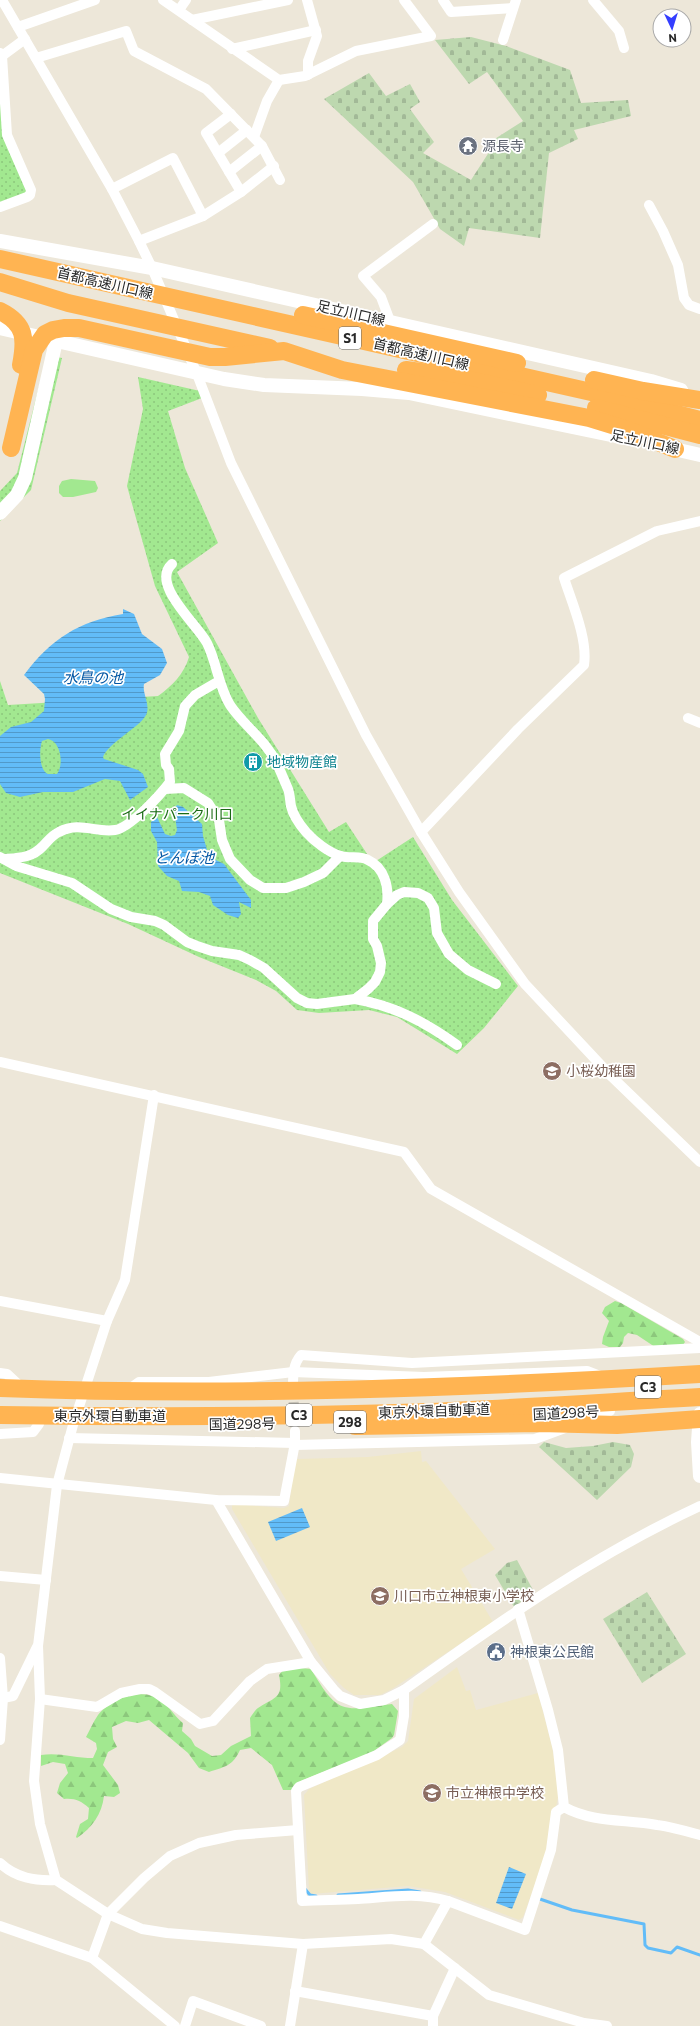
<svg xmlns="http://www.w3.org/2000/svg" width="700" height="2026" font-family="Commissioner,'Noto Sans JP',sans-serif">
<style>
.education{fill:#f0e8c7}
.grass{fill:#a2e890}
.forest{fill:url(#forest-firs)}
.cemetery{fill:url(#cemetery-stones)}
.park{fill:url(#park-dots)}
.water{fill:url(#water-rules);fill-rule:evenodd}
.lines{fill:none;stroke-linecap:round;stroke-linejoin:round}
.stream{stroke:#62bcf8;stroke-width:3}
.street-tunnel{stroke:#c6c1b6;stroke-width:10;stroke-dasharray:10 5;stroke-linecap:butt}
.street{stroke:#fff;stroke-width:10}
.secondary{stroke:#fff;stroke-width:14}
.highway{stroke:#ffb452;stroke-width:18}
.labels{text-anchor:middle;stroke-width:3.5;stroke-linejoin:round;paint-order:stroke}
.shield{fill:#fff;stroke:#696969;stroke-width:1}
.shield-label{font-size:13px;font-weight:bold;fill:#292929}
.worship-label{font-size:14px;fill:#5b616d;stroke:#fff;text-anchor:start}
.street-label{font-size:14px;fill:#292929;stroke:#fff}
.culture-label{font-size:14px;fill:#0d838f;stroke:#fff;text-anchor:start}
.park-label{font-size:14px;fill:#1a6b14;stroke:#fff}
.education-label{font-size:14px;fill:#785e54;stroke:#fff;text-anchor:start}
.service-label{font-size:14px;fill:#4e5e75;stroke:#fff;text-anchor:start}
.water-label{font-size:15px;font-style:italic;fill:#0256a3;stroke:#fff}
</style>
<defs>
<pattern id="forest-firs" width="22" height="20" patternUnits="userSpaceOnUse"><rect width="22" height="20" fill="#a2e890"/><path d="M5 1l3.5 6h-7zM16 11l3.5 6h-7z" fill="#8cc77c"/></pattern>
<pattern id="cemetery-stones" width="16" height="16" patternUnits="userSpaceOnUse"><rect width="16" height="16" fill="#bdd8af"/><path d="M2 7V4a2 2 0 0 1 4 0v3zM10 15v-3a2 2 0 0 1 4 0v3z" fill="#a2b997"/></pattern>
<pattern id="park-dots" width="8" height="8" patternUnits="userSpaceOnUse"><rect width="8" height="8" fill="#a2e890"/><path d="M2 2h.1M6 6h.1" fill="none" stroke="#8cc77c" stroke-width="1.8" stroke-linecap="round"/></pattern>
<pattern id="water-rules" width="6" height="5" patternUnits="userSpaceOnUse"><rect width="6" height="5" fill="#62bcf8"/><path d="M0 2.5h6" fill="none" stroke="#5199c9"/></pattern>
</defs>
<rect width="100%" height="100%" fill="#ede7d9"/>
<g class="education">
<polygon points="421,1451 422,1462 426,1461 495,1549 461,1569 493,1622 392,1689 380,1695 354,1695 344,1688 330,1674 232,1509 232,1504 284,1508 289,1506 294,1465 297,1459 368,1457"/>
<polygon points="457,1667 466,1691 470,1690 476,1710 538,1693 552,1746 559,1792 547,1852 523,1917 519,1920 445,1892 408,1886 311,1894 309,1891 304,1795 309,1789 402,1747 408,1741 414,1699"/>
</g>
<polygon class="grass" points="71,479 95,481 98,488 96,492 73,497 63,497 59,493 59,486 62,481"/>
<g class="forest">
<polygon points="615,1301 621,1303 683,1339 685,1342 683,1345 655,1347 637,1335 628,1333 624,1337 623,1343 620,1347 609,1347 602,1344 603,1337 609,1321 602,1313 605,1307"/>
<path d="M300 1668 311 1669C338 1715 342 1711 392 1704L398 1711 394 1735 392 1738 371 1753 303 1780 294 1785 292 1790H283L272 1765 251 1748 240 1750C233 1766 224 1767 209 1772L199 1768 188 1753 149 1720 138 1723 126 1721 112 1727 113 1739 117 1747 108 1752 103 1765 118 1785 120 1793 114 1797 104 1796C102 1814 92 1828 77 1838L76 1837 80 1824 88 1819 89 1808C81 1801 75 1798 64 1799L57 1793 60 1783 68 1773 65 1764 53 1762 41 1766V1755C58 1752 75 1758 93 1758L97 1749 96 1743 86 1737C90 1730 93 1722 98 1715 110 1699 141 1687 159 1699 169 1705 174 1716 183 1723L182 1731 191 1739 195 1746 212 1756 221 1755 231 1746 251 1736 250 1718C252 1715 255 1710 258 1708 274 1697 284 1699 279 1675L284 1669Z"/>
</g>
<g class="cemetery">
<polygon points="471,37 506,46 570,70 581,103 628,100 631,116 574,130 578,139 549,153 540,238 469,228 464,246 440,229 413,182 324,99 369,73 386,96 410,84 420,102 410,109 434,142 423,153 471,180 493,146 490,142 523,121 487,72 469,84 435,40"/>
<polygon points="544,1442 566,1448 593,1446 613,1442 630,1445 634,1454 631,1467 597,1500 539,1447"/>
<polygon points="517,1560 534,1592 514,1607 495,1575 507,1563"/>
<polygon points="647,1592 686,1654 642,1683 603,1619"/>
</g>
<g class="park">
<polygon points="0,97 27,191 26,195 0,205"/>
<polygon points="47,355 62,358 31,490 0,521 0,491 17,473"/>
<path d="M138 377 200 391 202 398 168 411 185 468 218 543 177 572 258 718 329 832 346 822 373 863 413 837 452 900 518 986 484 1028 457 1054 397 1017 369 1010 319 1013 297 1010 276 991 256 980 199 957 128 924 0 873V681L8 705 158 696C172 686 184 674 189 657L155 586 127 486 143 409Z"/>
</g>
<g class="water">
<path d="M123 609 134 614 142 634 162 649 167 663 160 675 144 684C142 694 151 705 146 715 140 727 108 743 103 757L104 759 138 770 143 774 148 787 130 800 120 781 105 779 73 792H43L20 797 6 793 0 784V736L11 727 31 722 44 711 45 699 44 694 24 675C51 639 79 621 123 614ZM48 739C61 741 64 765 57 774H48C39 770 39 750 42 741Z"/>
<polygon points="177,805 183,807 202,824 203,836 208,853 212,858 224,864 251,900 251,908 239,902 241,914 238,918 228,915 213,905 210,896 199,892 182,891 179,881 167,876 158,866 157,842 151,831 151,822 157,817 165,834 171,836 175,835 177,830 174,810"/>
<polygon points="302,1508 310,1527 276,1541 268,1522"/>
<polygon points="509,1867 526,1874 512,1909 496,1903"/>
</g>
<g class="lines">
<g class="stream">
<polyline points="305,1889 310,1895 316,1896"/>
<polyline points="338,1895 408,1890 420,1892"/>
<polyline points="537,1898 572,1910 644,1924 645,1945 648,1948 671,1953 677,1947 700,1955"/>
</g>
<polyline class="street-tunnel" points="293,1387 295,1431"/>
<g class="street">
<polyline points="2,0 112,189 139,241 152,268 197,374 231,463 366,735 421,832 459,892 525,984 612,1077 700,1162"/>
<polyline points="163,0 279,80 305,76 356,51 431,36 404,0"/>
<polyline points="307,0 317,36 308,61 308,75"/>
<polyline points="443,0 451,12 513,8"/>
<polyline points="593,0 619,31 624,48"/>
<polyline points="179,10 186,0"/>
<polyline points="192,20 288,0"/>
<polyline points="18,27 95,0"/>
<polyline points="503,40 516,0"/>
<polyline points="232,49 316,30"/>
<polyline points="0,53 2,56 7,135 31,190 30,195 27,197 0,207"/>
<polyline points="2,56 25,39"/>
<polyline points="36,58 126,31 134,51 206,89 262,146 280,180"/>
<polyline points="231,114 206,133 241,192"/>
<polyline points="254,137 267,101 279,80"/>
<polyline points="218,153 247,130"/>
<polyline points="229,172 262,146"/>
<polyline points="112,189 173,158 203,216"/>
<polyline points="649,205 663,231 678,265 684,298 689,305 700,309"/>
<polyline points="139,241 203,216 241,192 274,166"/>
<polyline points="390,321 381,297 363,276 433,224"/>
<path d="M172 564C150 584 197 624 207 643 217 663 218 685 230 705 244 726 266 740 277 764 281 772 284 780 288 789 290 794 290 801 291 806 293 815 300 825 306 832 314 841 329 853 341 856 350 859 360 855 368 860 385 868 389 887 387 904"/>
<polyline points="688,718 700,723"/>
<polyline points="165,789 184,788 208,803 219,820 222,840 230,859 250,880 263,888 286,888 304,882 323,873 340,856"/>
<path d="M421 832 518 729 584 665C588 639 572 603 564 578L657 531 700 521"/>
<polyline points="0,857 16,866 72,883 111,909 131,917 155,921 164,925 187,942 197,946 212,951 239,955 250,960 264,968 297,998 307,1003 317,1004 355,999 368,989 375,982 380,972 381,963 377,946 373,939 373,921 387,904 397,895 404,892 418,893 428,898 434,908 437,933 449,954 468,970 496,984"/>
<path d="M4 859C19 858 32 858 43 846 48 841 52 835 59 832 80 821 95 833 115 830 130 828 161 794 170 782L169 769 166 765 165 754 179 731 185 706 195 695 219 681"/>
<path d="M355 999C395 1006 425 1022 457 1045"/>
<polyline points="0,1062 404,1152 431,1189 700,1342"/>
<polyline points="154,1095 125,1280 107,1321 73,1425 57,1485 38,1646 40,1699 34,1781 40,1824 56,1880 108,1914 142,1929 167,1933 303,1944 391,1939 424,1944 448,1901 525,1930 551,1850 556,1812 564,1807"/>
<polyline points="0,1301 107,1321"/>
<polyline points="0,1373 7,1374 22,1388"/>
<path d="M293 1387C293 1375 293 1364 301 1355L412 1363 700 1348"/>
<polyline points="128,1390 139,1382 209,1382 293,1372 424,1377 587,1371 600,1376"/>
<polyline points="585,1420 610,1411"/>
<polyline points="0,1434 33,1432 39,1424"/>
<polyline points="69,1438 295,1443"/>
<polyline points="295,1445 535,1439 565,1428"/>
<polyline points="0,1478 216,1500 284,1501 295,1443 295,1431"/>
<path d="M216 1500 311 1662 334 1690 340 1696 360 1704 384 1700 404 1690C499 1622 594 1555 700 1506"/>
<polyline points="0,1576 46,1580"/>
<path d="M518 1609 548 1710 558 1750 564 1807C593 1823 625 1819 657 1825 672 1827 686 1831 700 1835"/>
<polyline points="0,1658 3,1698 0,1740"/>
<path d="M404 1690V1716L400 1740 377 1755 299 1787 296 1791 302 1901C321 1900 339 1900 358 1899 389 1897 418 1892 448 1901"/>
<polyline points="3,1698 13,1696 37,1647"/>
<polyline points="40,1699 97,1707 121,1693 140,1689 149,1689 155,1692 200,1724 213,1721 250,1681 267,1669 311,1662"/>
<path d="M0 1863C16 1878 35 1881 56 1880"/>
<polyline points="0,1926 92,1958 175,2026"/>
<polyline points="424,1944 489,1995 584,2023 607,2026"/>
<polyline points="92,1958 108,1914 144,1878 170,1856 199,1843 236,1835 298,1830"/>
<polyline points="295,1991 433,2016"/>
<polyline points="185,2026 193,2001 261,2026"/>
<polyline points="290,2026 303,1944"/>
<polyline points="433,2026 433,2016 455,1968"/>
</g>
<g class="secondary">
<polyline points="0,241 152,268 651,381 681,390"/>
<polyline points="0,328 224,379 264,385 362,389 409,393 635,440"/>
<polyline points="665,447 700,455"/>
<polyline points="0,513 17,495 25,478 56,341"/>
<polyline points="700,1414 698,1442 700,1476"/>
</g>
<g class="highway">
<polyline points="0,259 600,394 700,420"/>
<polyline points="0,282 68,303 270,348"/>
<path d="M0 311C26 324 26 339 21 365"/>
<polyline points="303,315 517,363"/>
<polyline points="406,370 456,377 538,395"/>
<polyline points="594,380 643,391 700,400"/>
<polyline points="596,408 700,435"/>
<polyline points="11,448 34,350 45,334 53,330 64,328 79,328 210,357 225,357 284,351 342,370 589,418 628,430 675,449"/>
<path d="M0 1388C233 1397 467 1388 700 1374"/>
<path d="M0 1415C143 1417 286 1417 429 1412 520 1408 610 1402 700 1397"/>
<polyline points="355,1426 540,1423 617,1425 700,1419"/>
</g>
</g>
<defs>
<g id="temple-disc" transform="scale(1)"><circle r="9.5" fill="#6b7280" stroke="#fff"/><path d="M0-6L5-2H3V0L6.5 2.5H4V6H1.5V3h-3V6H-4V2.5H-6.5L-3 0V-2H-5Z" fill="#fff"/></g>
<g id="building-disc" transform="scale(1)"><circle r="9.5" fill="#0f9aa8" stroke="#fff"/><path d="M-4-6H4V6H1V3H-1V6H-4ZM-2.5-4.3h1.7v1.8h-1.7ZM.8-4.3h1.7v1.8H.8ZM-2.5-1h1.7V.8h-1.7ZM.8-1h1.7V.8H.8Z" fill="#fff"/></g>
<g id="school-disc" transform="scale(1)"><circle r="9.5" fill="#8d6e63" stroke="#fff"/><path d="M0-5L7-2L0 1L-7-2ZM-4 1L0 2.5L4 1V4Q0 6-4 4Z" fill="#fff"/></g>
<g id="civic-disc" transform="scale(1)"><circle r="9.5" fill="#5c6f8a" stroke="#fff"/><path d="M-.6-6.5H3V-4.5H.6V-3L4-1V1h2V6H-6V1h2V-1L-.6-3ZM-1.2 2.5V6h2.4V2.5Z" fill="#fff"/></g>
</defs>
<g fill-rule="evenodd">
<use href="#temple-disc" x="468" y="146"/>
<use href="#building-disc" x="253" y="762"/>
<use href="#school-disc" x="552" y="1071"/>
<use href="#school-disc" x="380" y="1596"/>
<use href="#civic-disc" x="496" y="1652"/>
<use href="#school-disc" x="432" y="1793"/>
</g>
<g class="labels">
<g class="shield">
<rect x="339" y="327" width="22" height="22" rx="3"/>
<rect x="635" y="1376" width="26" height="22" rx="3"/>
<rect x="286" y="1404" width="26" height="22" rx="3"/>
<rect x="334" y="1411" width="32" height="22" rx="3"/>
</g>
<g class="shield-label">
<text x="350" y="343">S1</text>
<text x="648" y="1392">C3</text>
<text x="299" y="1420">C3</text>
<text x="350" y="1427">298</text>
</g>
<g class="worship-label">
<text x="482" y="151">源長寺</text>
</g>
<g class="street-label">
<text transform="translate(105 283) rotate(13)" y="5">首都高速川口線</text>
<text transform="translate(351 313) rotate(13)" y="5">足立川口線</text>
<text transform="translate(421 354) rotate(13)" y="5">首都高速川口線</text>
<text transform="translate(645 442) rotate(12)" y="5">足立川口線</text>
<text transform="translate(434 1411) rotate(-2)" y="5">東京外環自動車道</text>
<text transform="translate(566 1413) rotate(-3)" y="5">国道298号</text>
<text x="110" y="1421">東京外環自動車道</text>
<text transform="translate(242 1424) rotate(-1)" y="5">国道298号</text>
</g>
<g class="culture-label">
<text x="267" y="767">地域物産館</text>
</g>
<g class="park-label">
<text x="177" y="819">イイナパーク川口</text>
</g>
<g class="education-label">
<text x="566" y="1076">小桜幼稚園</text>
<text x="394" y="1601">川口市立神根東小学校</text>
<text x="446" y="1798">市立神根中学校</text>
</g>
<g class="service-label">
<text x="510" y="1657">神根東公民館</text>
</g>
<g class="water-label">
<text x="93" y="683">水鳥の池</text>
<text x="184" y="863">とんぼ池</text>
</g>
</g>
<g transform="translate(672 28) rotate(176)"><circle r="19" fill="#ffffff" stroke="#a9a9a9"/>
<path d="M0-3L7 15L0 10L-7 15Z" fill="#343eff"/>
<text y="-6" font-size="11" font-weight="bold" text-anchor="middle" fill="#292929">N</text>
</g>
</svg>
